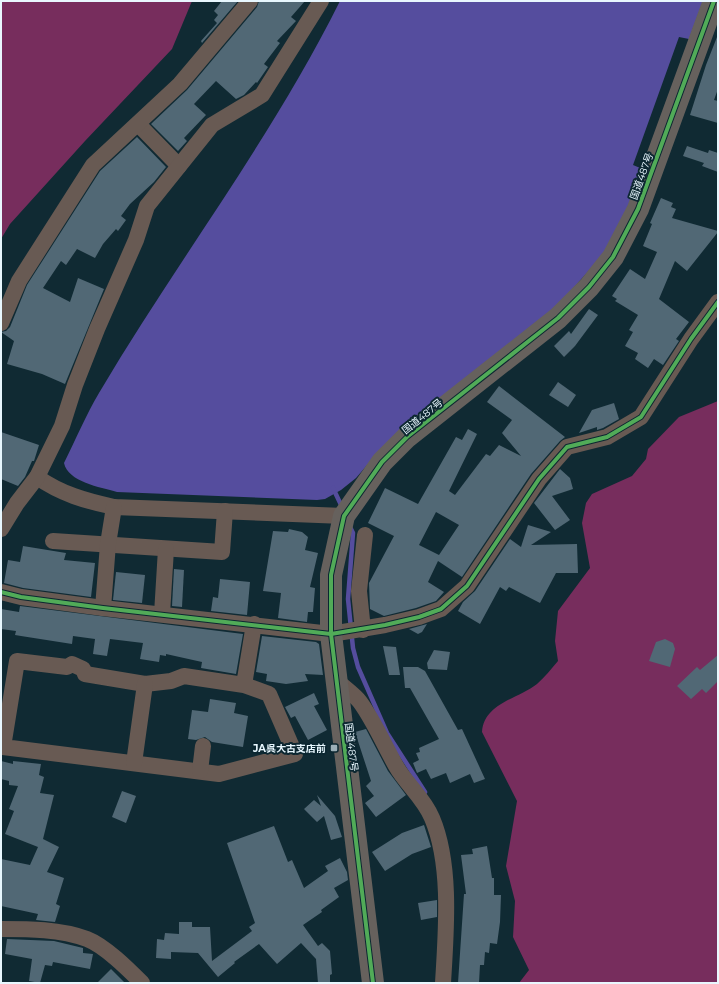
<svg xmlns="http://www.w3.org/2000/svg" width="719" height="984" font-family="Montserrat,'Noto Sans JP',sans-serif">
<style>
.forest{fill:#772d5d}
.water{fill:#554d9e}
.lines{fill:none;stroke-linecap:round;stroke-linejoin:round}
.stream{stroke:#554d9e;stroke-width:4.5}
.building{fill:#516875;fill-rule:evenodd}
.minor{stroke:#685a53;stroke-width:16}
.highway{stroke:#66615d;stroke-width:22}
.cycleway-casing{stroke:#0c2731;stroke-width:6}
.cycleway{stroke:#51ab58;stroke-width:4}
.poi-dot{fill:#9cafb7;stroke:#0c2731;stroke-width:1.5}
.labels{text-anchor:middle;stroke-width:4;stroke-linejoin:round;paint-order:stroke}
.street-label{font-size:10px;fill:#e8f7fe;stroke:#0c2731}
.poi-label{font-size:10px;font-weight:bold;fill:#e8f7fe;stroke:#0c2731;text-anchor:end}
</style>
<rect width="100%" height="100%" fill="#102a33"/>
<g class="forest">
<polygon points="1,1 192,1 172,49 85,141 10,224 1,239"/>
<path d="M718 401V983H519L529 970 513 937 515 901 506 866 517 801 482 732C484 703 518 699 537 684 545 677 551 669 558 661L555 641 558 611 590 568 582 523 586 503 592 494 632 476 646 459 648 449 679 417Z"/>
</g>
<path class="water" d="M340 1H703L689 39 679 37 633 165 645 170 615 241 554 310 380 450 356 478 341 490 325 499 317 500 117 492C100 487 68 482 64 463 76 439 86 415 99 393 177 261 272 138 340 1Z"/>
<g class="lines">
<g class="stream">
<polyline points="333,488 342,507"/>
<polyline points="350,527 353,533 348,599 353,648 358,667 387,733 425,792"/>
</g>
</g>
<g class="building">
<polygon points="222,1 238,1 202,43 201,41 217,23 214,20 218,15 214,11"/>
<polygon points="259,1 305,1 291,17 296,21 277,41 280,43 264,64 268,67 257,83 256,82 244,95 236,99 216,81 194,104 206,115 184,138 187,141 178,151 151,124 187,90 257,7"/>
<polygon points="717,37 718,89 714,100 718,101 718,123 690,115 706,65"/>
<polygon points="137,137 166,167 154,182 130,204 121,216 126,220 118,231 116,229 103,244 95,258 77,249 66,265 61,261 43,288 70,302 78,278 104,289 65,384 42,374 7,364 14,341 1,332 6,331 10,327 27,285 100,171"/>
<polygon points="687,146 708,153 709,150 718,153 718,172 702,166 704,163 683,156"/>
<polygon points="661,198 673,203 671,207 676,209 672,218 718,231 718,232 687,271 675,261 659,299 689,322 676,339 679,341 663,365 654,359 648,368 635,359 638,353 625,346 633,332 629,330 638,315 615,301 617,299 612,296 630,269 645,279 657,252 643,246 652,224 650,223"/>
<polygon points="589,309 598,315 575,346 564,357 554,346 569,331 571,334"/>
<polygon points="558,382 576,395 568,407 549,395"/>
<path d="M499 386 565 437 560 441 531 474 462 577 438 561 428 582 444 592 436 601 416 608 384 616 370 609 369 583 394 536 368 523 385 488 418 504 456 437 462 440 468 429 477 434 449 491 455 495 486 454 490 456 499 445 521 456 502 433 512 420 487 402ZM436 512 459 525 439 555 419 545Z"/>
<polygon points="614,403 619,419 603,428 597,430 597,427 579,433 592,410"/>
<polygon points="1,432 39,445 34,461 32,461 25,477 18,486 1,479"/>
<polygon points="560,469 570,478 573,489 552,496 570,520 555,530 534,503"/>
<polygon points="528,525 551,532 531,545 577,544 578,573 556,573 540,603 509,587 506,591 500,587 480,624 458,611 463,602 475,591 510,539 521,547"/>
<polygon points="289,529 302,532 308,537 305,550 318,553 310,587 315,588 313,612 308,612 307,622 278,618 281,593 263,591 273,531 288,532"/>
<polygon points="23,546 66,553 64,560 95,563 91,597 23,588 4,583 8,560 20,562"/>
<polygon points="174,569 184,570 182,607 172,606"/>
<polygon points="116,572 145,575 142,603 113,600"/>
<polygon points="220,579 250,582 247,615 211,611 213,597 218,598"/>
<polygon points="20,606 243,634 236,674 201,668 202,662 166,654 166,656 160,655 159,662 140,659 143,643 110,639 107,656 93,654 95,639 73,636 72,644 21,636 15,635 16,631 1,629 1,609 19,612"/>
<polygon points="427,624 422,632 418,634 409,629"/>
<polygon points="262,636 316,642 319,644 323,675 305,674 308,681 286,684 266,681 267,674 256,672"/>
<polygon points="665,639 673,643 675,649 670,667 649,661 656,642"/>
<polygon points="383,646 396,647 400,675 389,675"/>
<polygon points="434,650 450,652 447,670 428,669 427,663"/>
<polygon points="718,655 718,681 706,693 702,689 691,699 677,686 697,667 700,670"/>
<polygon points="403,667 418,667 425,671 458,730 462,729 485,779 474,783 470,774 450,783 446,773 431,779 426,769 417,773 413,763 419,760 416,753 420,752 419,748 439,739 410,688 405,688"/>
<polygon points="314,693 319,704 314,706 327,730 308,740 295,716 291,718 285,707"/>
<polygon points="210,699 236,703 234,713 248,716 243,747 212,742 205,737 196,740 188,739 192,710 208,712"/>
<polygon points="366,729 388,771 406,795 376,817 365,803 374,796 366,786 371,781 355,732"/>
<polygon points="1,761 13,764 13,761 41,764 39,775 44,777 40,793 54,795 43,839 59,847 47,872 64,878 56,904 60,906 55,922 36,920 38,914 1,906 1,859 30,865 38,847 5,834 14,811 9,809 18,786 9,785 9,781 1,779"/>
<polygon points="122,791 136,796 126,823 112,817"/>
<polygon points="317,795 335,816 342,837 331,840 324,816 317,822 304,809 314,800 321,806"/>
<polygon points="424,825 431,847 412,854 385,871 372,852 402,833"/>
<polygon points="274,826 288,862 292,860 304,888 328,871 325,866 340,858 347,872 348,880 334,888 339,897 321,910 322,912 303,925 318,946 322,943 330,951 332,974 330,975 330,983 318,983 316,959 301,943 277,964 259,944 234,962 235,963 218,977 198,953 171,952 171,959 156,958 157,939 164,940 165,933 179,934 179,922 192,922 192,927 210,927 212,961 252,931 249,927 255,923 227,843"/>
<polygon points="487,846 492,878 494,878 494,895 501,895 500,922 497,944 490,943 489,953 485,952 484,965 480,965 479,983 458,983 464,894 466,894 461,855 473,854 472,849"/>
<polygon points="437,900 437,917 421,920 418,903"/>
<polygon points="7,939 54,941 83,948 83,953 93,954 90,969 53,962 52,966 45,965 40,983 29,981 32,959 5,954"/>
<polygon points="111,969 125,983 97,983"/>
</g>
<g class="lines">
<g class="minor">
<polyline points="138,124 179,166"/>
<polyline points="1,323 19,281 93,165 180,84 250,1"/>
<path d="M37 477C61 494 86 501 114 507L344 516"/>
<polyline points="1,529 17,503 37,477 62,426 75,385 97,329 136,240 147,206 212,125 262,95 321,1"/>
<polyline points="53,541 222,552 225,511"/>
<polyline points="1,592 21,597 103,608 331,634 385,625 419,617 441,609 467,586 539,479 567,447 607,437 641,417 691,339 718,302"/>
<polyline points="103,608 108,544 114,507"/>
<polyline points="162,614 166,549"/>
<polyline points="363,630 359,591 365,535"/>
<path d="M336 680C343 687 354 694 360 702 374 721 384 745 396 766 406 784 424 798 432 818 452 865 446 932 443 983"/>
<polyline points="244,685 184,676 171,681 145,684 85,674 83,669 72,664 67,667 17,661 3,747 219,774 295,754 269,694 244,685 254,624"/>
<polyline points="134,763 145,684"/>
<polyline points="200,771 203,746"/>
<path d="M1 929C29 929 60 929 87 939 105 946 128 969 142 983"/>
</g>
<polyline class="highway" points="373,983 331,634 331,575 344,516 382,462 407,437 558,318 589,287 613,257 638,209 714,1"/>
<g class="cycleway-casing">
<g id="cycleway">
<polyline points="1,592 21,597 103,608 331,634 385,625 419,617 441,609 467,586 539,479 567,447 607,437 641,417 691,339 718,302"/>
<polyline points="373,983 331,634 331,575 344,516 382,462 407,437 558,318 589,287 613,257 638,209 714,1"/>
</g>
</g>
<use href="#cycleway" class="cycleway"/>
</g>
<rect class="poi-dot" x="330" y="744" width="8" height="8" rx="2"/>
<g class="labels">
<g class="street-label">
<text transform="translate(641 176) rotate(-70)" y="4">国道487号</text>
<text transform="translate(422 416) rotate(-39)" y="4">国道487号</text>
<text transform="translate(352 747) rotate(83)" y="4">国道487号</text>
</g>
<g class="poi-label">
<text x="326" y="752">JA呉大古支店前</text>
</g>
</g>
<rect width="719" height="984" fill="none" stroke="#e8f7fe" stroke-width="4"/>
</svg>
